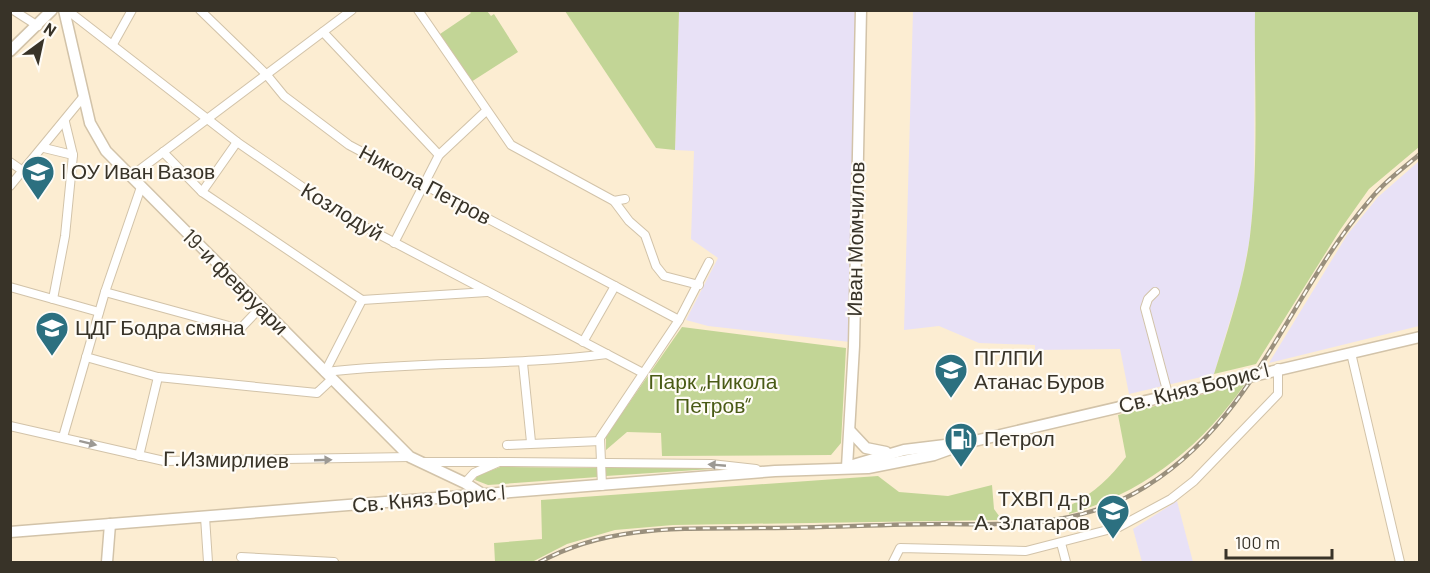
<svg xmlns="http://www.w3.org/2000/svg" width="1430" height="573" font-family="Barlow,sans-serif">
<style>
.industrial{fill:#e8e1f6}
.green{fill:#c2d596}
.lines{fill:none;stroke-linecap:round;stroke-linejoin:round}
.street-casing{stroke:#d2c3a9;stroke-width:10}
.secondary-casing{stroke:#d2c3a9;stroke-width:13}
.street{stroke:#fff;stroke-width:8}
.secondary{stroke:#fff;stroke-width:10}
.rail-casing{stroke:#9a907d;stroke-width:4.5}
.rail{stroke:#fffcf6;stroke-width:2;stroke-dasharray:7;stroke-linecap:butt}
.oneway{fill:#9c9994}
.labels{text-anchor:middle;stroke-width:4.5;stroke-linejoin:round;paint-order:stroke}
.poi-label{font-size:21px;fill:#383328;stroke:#fffcf6;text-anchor:start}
.street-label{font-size:21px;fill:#383328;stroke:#fffcf6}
.park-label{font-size:21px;fill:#4a5b16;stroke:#fffcf6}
</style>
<rect width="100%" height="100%" fill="#fcedd2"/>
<g class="industrial">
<polygon points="679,11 857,11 850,342 708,326 686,320 718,258 691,239 694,151 675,150"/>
<polygon points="913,11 1255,11 1254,194 1250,238 1241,284 1214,374 1129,394 1120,349 1035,350 1035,345 979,343 939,326 904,330"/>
<polygon points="1419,161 1419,326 1269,363 1347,235 1378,197"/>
<polygon points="1177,501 1193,562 1142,562 1133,529"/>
</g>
<g class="green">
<polygon points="469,11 487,11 491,16 494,14 518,52 471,82 440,34 471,13"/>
<polygon points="565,11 679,11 675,150 656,148"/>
<path d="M1255 11H1419V147L1369 189 1340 230 1256 364 1214 374C1228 329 1244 283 1250 236 1259 162 1254 85 1255 11Z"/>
<polygon points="682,327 846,348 841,443 831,455 662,456 661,433 627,432 606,450 606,436"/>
<path d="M1245 384C1201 447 1144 493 1069 514L1071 505C1095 492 1110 478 1126 457L1118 415Z"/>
<polygon points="711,466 712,469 606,476 606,468"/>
<polygon points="500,467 598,468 598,477 488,485 475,480 477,476"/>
<polygon points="878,476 899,492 948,496 992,485 994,509 1002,520 673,525 615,530 567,544 532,562 493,562 495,562 494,543 542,539 541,500"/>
</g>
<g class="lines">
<g class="street-casing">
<g id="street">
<polyline points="13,10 38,26"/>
<polyline points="67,10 237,142 346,217 643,373"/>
<polyline points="200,10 266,74 284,96 349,145 679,320"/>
<polyline points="418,10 511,145 614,201 625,199"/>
<polyline points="323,32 439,155"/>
<polyline points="113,44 132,10"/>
<polyline points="44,148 73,155"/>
<polyline points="163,152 202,192 362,300 487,292"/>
<polyline points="10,162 23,171"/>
<polyline points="130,177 352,10"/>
<polyline points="10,186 84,96"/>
<polyline points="202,192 237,142"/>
<polyline points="614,201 629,221 645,235 656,266 664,276 699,285"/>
<polyline points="394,243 439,155 486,111"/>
<polyline points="10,287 99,312"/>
<polyline points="105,292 240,329 260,308"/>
<polyline points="1155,292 1148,299 1145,308 1168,394"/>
<polyline points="53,299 65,236 73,155 65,122"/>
<polyline points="583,342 615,286"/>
<polyline points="1351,353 1400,562"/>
<polyline points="86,357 158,377 317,393 332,379"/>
<polyline points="523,363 531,442"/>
<path d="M325 372C419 361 513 366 607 354"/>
<polyline points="325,372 362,300"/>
<polyline points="10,426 164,461 410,457"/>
<polyline points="63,437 105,292 141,187"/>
<polyline points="507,445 600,441"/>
<polyline points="139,456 158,377"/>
<polyline points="424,462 496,462"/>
<polyline points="465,483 474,473 499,462 711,464 756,469"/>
<polyline points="602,486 600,438 679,320 709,262"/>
<polyline points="205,517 208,562"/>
<polyline points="1061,543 1066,562"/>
<polyline points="241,557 334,562"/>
<polyline points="893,562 900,548 1026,551 1119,527 1171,499 1194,481 1278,394 1278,368"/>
</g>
</g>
<g class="secondary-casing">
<g id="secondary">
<polyline points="64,10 90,123 106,151 410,457 465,483 484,495"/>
<polyline points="10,51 52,10"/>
<polyline points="851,432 866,448 886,452"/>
<polyline points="853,465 904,450 970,442 1420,337"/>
<polyline points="847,467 854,346 861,10"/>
<polyline points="10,532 775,471 868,468 934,455 970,442"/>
<polyline points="107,562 110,524"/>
</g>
</g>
<use href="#street" class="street"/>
<use href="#secondary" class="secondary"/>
<g class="rail-casing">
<path id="rail" d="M540 562C611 523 688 529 767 528 825 528 883 524 942 524 1007 525 1073 527 1133 494 1253 428 1285 299 1369 201 1383 183 1402 169 1420 154"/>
</g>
<use href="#rail" class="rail"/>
</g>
<defs><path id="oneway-solid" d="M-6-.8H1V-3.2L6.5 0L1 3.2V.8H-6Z" transform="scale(1.5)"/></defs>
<g class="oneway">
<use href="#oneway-solid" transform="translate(88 443) rotate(14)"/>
<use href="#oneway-solid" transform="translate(323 460) rotate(-2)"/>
<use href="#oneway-solid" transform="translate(717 465) rotate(-175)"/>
</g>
<defs>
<g id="school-pin" transform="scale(1.725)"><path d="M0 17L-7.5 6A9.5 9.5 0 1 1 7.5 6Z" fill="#2c7080" stroke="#fffcf6"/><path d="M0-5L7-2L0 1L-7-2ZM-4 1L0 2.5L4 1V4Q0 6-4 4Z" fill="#fff"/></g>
<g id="fuel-pin" transform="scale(1.725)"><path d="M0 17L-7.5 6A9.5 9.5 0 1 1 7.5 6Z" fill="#2c7080" stroke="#fffcf6"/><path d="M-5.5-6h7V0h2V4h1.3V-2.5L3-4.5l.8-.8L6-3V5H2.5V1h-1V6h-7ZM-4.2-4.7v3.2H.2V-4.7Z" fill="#fff"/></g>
</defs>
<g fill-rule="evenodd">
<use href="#school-pin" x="38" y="172"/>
<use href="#school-pin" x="52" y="328"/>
<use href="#school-pin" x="951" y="370"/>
<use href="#fuel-pin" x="961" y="439"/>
<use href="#school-pin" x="1113" y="511"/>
</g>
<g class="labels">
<g class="poi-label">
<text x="61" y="179">I ОУ Иван Вазов</text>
<text x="75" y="335">ЦДГ Бодра смяна</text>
<text x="974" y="365">ПГЛПИ<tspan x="974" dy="24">Атанас Буров</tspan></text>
<text x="984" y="446">Петрол</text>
<text x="1090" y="506" text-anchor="end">ТХВП д-р<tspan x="1090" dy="24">А. Златаров</tspan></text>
</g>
<g class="street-label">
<text transform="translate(425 185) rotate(28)" y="7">Никола Петров</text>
<text transform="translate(342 212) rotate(31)" y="7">Козлодуй</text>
<text transform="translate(856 239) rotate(-89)" y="7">Иван Момчилов</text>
<text transform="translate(235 282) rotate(45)" y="7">19-и февруари</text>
<text transform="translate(1194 388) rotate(-14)" y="7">Св. Княз Борис I</text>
<text transform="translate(226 460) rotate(1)" y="7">Г.Измирлиев</text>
<text transform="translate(429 499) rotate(-5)" y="7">Св. Княз Борис I</text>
</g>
<g class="park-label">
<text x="713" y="389">Парк „Никола<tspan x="713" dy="24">Петров“</tspan></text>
</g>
</g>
<rect width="1430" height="573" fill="none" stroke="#383328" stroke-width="24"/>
<g transform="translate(42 42) rotate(33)" stroke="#fffcf6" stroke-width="4.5" paint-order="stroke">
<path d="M0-4.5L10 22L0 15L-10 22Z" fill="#383328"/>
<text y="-9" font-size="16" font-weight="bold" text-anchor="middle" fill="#383328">N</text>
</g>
<path d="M1226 549v9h106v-9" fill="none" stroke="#383328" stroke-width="3"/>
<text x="1235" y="549" font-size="18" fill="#383328" stroke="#fffcf6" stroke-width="4.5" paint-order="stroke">100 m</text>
</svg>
